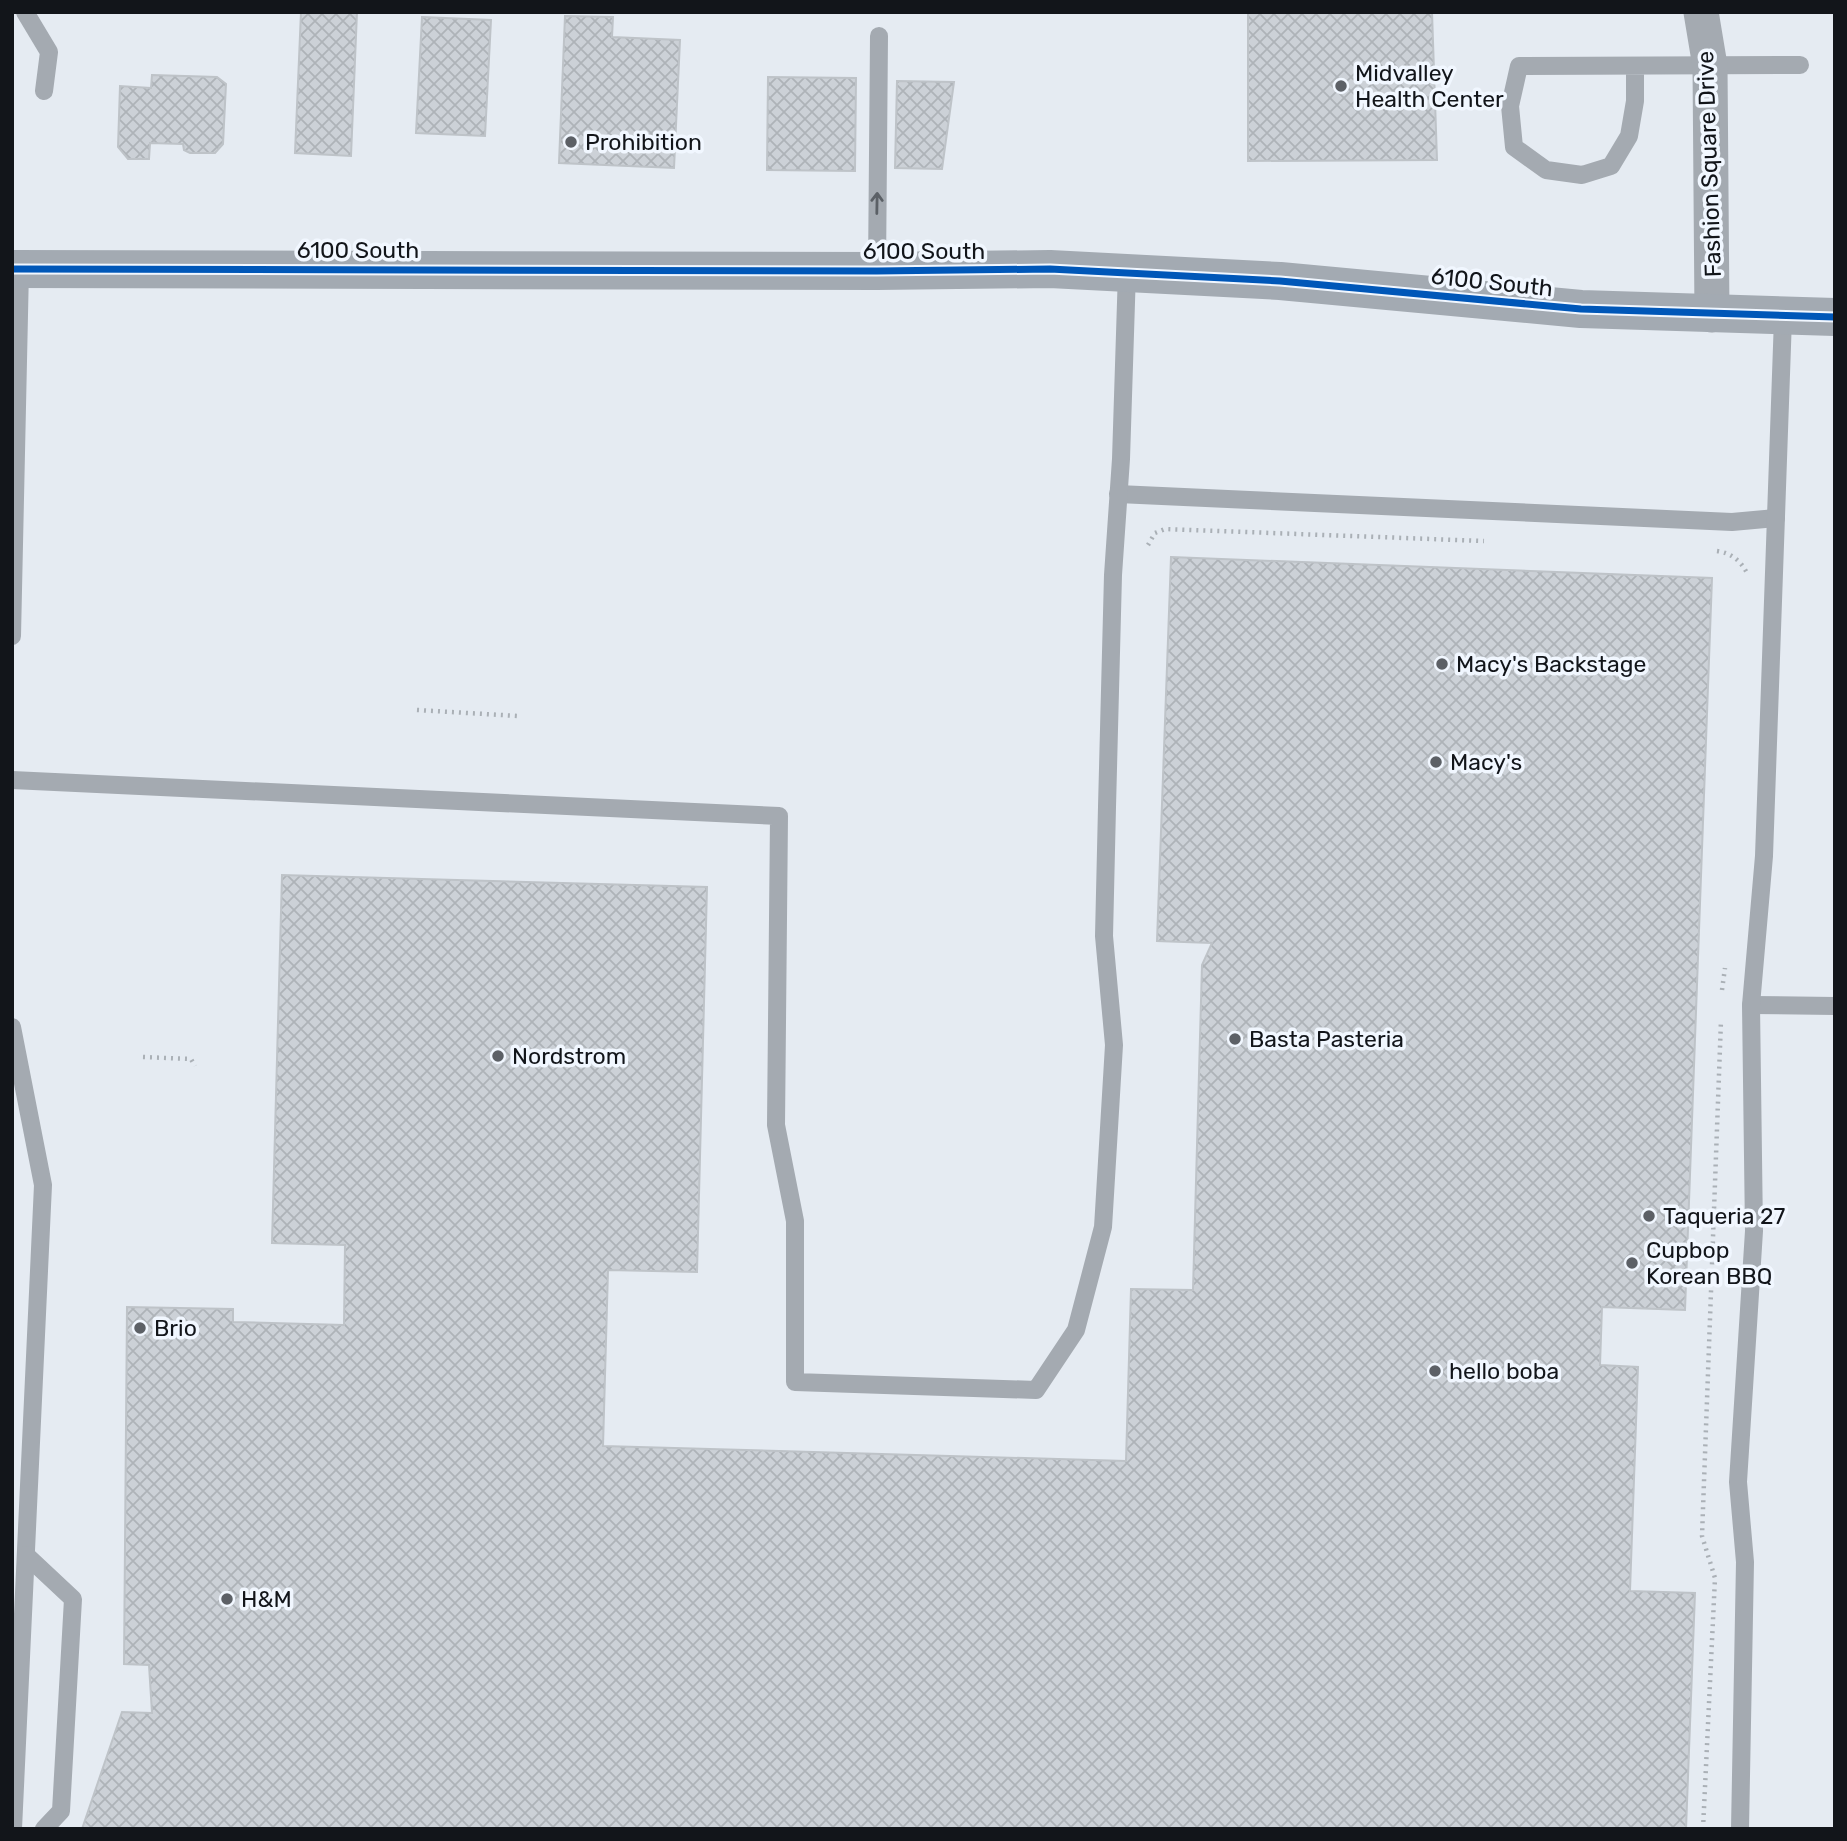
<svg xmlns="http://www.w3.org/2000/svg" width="1847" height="1841" font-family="Rubik,sans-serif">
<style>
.building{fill:url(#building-cross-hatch);stroke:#bec3c8;stroke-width:2}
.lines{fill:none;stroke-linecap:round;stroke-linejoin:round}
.path{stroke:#aab0b6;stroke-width:4.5;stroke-dasharray:2 5;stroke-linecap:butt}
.lane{stroke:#a4aab1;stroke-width:18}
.street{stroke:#a4aab1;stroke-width:35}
.secondary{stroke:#a3aab2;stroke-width:38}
.cycleway-casing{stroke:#f1f7ff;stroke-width:11}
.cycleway{stroke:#0057b8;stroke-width:7}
.oneway{stroke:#5b6066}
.poi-dot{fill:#5c6066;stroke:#f1f7ff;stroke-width:2.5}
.labels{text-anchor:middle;stroke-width:7;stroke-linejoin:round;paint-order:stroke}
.poi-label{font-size:23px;fill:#12151a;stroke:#f1f7ff;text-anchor:start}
.street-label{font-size:23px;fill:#12151a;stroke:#f1f7ff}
</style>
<defs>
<pattern id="building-cross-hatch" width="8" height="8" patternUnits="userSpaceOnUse" patternTransform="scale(1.75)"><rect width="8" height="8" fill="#ccd1d7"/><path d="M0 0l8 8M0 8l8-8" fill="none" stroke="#aeb3b8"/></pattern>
</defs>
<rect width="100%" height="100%" fill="#e5ebf2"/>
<g class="building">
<polygon points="301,12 357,12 351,156 295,153"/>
<polygon points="1248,12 1432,12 1437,160 1248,161"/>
<polygon points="565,16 613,17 612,37 680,40 674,168 559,163"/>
<polygon points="422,17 491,20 485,136 416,133"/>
<polygon points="152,75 217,77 226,84 223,144 215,153 190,153 184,150 183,144 150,143 149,159 128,159 118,147 120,86 151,88"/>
<polygon points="768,77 856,78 855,171 767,170"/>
<polygon points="897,81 954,82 942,169 895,168"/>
<polygon points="1171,557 1712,578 1685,1310 1602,1307 1600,1365 1638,1367 1630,1591 1695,1593 1686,1829 82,1829 122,1712 152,1713 149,1665 124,1664 127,1307 233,1309 233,1322 344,1325 345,1245 272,1243 282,875 707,887 697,1272 608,1270 603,1446 1126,1461 1131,1289 1193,1290 1202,965 1212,943 1157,941"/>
</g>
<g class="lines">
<g class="path">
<polyline points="1148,545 1155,533 1165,529 1484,541"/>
<path d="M1717 551C1731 553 1740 560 1747 573"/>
<polyline points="417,710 518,716"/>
<polyline points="1722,990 1725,968"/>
<polyline points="143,1057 191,1059 195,1066"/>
<polyline points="1703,1829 1715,1578 1702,1536 1721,1020"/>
</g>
<g class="lane">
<polyline points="25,12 49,52 44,91"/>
<polyline points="1635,66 1635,101 1629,136 1611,166 1582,175 1546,170 1514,147 1510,106 1519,66 1800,65"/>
<polyline points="877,271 879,36"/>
<polyline points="1118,494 1732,522 1776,518"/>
<polyline points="12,636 20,269"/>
<polyline points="12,780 779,816 776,1125 795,1221 795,1382 1036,1390 1076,1330 1103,1227 1104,1211 1114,1045 1104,936 1107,807 1113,575 1121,459 1127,271"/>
<polyline points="1751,1005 1835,1006"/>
<polyline points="12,1027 43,1185 13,1829"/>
<polyline points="26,1555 73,1599 61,1811 44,1829"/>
<polyline points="1740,1829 1745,1562 1738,1482 1754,1231 1751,1005 1764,856 1783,318"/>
</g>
<polyline class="street" points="1701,12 1710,66 1712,315"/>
<polyline class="secondary" points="12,269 877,271 1050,269 1280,281 1581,309 1835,317"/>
<g class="cycleway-casing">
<polyline id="cycleway" points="12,269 877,271 1050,269 1280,281 1581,309 1835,317"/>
</g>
<use href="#cycleway" class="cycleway"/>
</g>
<defs><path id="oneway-shaft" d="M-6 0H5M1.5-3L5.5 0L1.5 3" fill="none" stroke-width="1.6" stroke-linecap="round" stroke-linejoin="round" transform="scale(1.75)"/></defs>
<use class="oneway" href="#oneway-shaft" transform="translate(877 203) rotate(-89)"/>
<g class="poi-dot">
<circle cx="1341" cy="86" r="7"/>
<circle cx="571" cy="142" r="7"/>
<circle cx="1442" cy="664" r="7"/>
<circle cx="1436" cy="762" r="7"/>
<circle cx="1235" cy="1039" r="7"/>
<circle cx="498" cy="1056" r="7"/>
<circle cx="1649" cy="1216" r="7"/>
<circle cx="1632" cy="1263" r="7"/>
<circle cx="140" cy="1328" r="7"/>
<circle cx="1435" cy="1371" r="7"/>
<circle cx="227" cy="1599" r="7"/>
</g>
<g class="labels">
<g class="poi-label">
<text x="1355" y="81">Midvalley<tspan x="1355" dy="26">Health Center</tspan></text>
<text x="585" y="150">Prohibition</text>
<text x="1456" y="672">Macy's Backstage</text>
<text x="1450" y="770">Macy's</text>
<text x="1249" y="1047">Basta Pasteria</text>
<text x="512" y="1064">Nordstrom</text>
<text x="1663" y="1224">Taqueria 27</text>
<text x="1646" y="1258">Cupbop<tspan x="1646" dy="26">Korean BBQ</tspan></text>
<text x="154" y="1336">Brio</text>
<text x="1449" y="1379">hello boba</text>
<text x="241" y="1607">H&amp;M</text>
</g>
<g class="street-label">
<text transform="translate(1709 164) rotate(-92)" y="8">Fashion Square Drive</text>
<text x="358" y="258">6100 South</text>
<text x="924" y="259">6100 South</text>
<text transform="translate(1492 282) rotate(6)" y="8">6100 South</text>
</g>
</g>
<rect width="1847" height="1841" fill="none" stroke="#12151a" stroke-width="28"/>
</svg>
